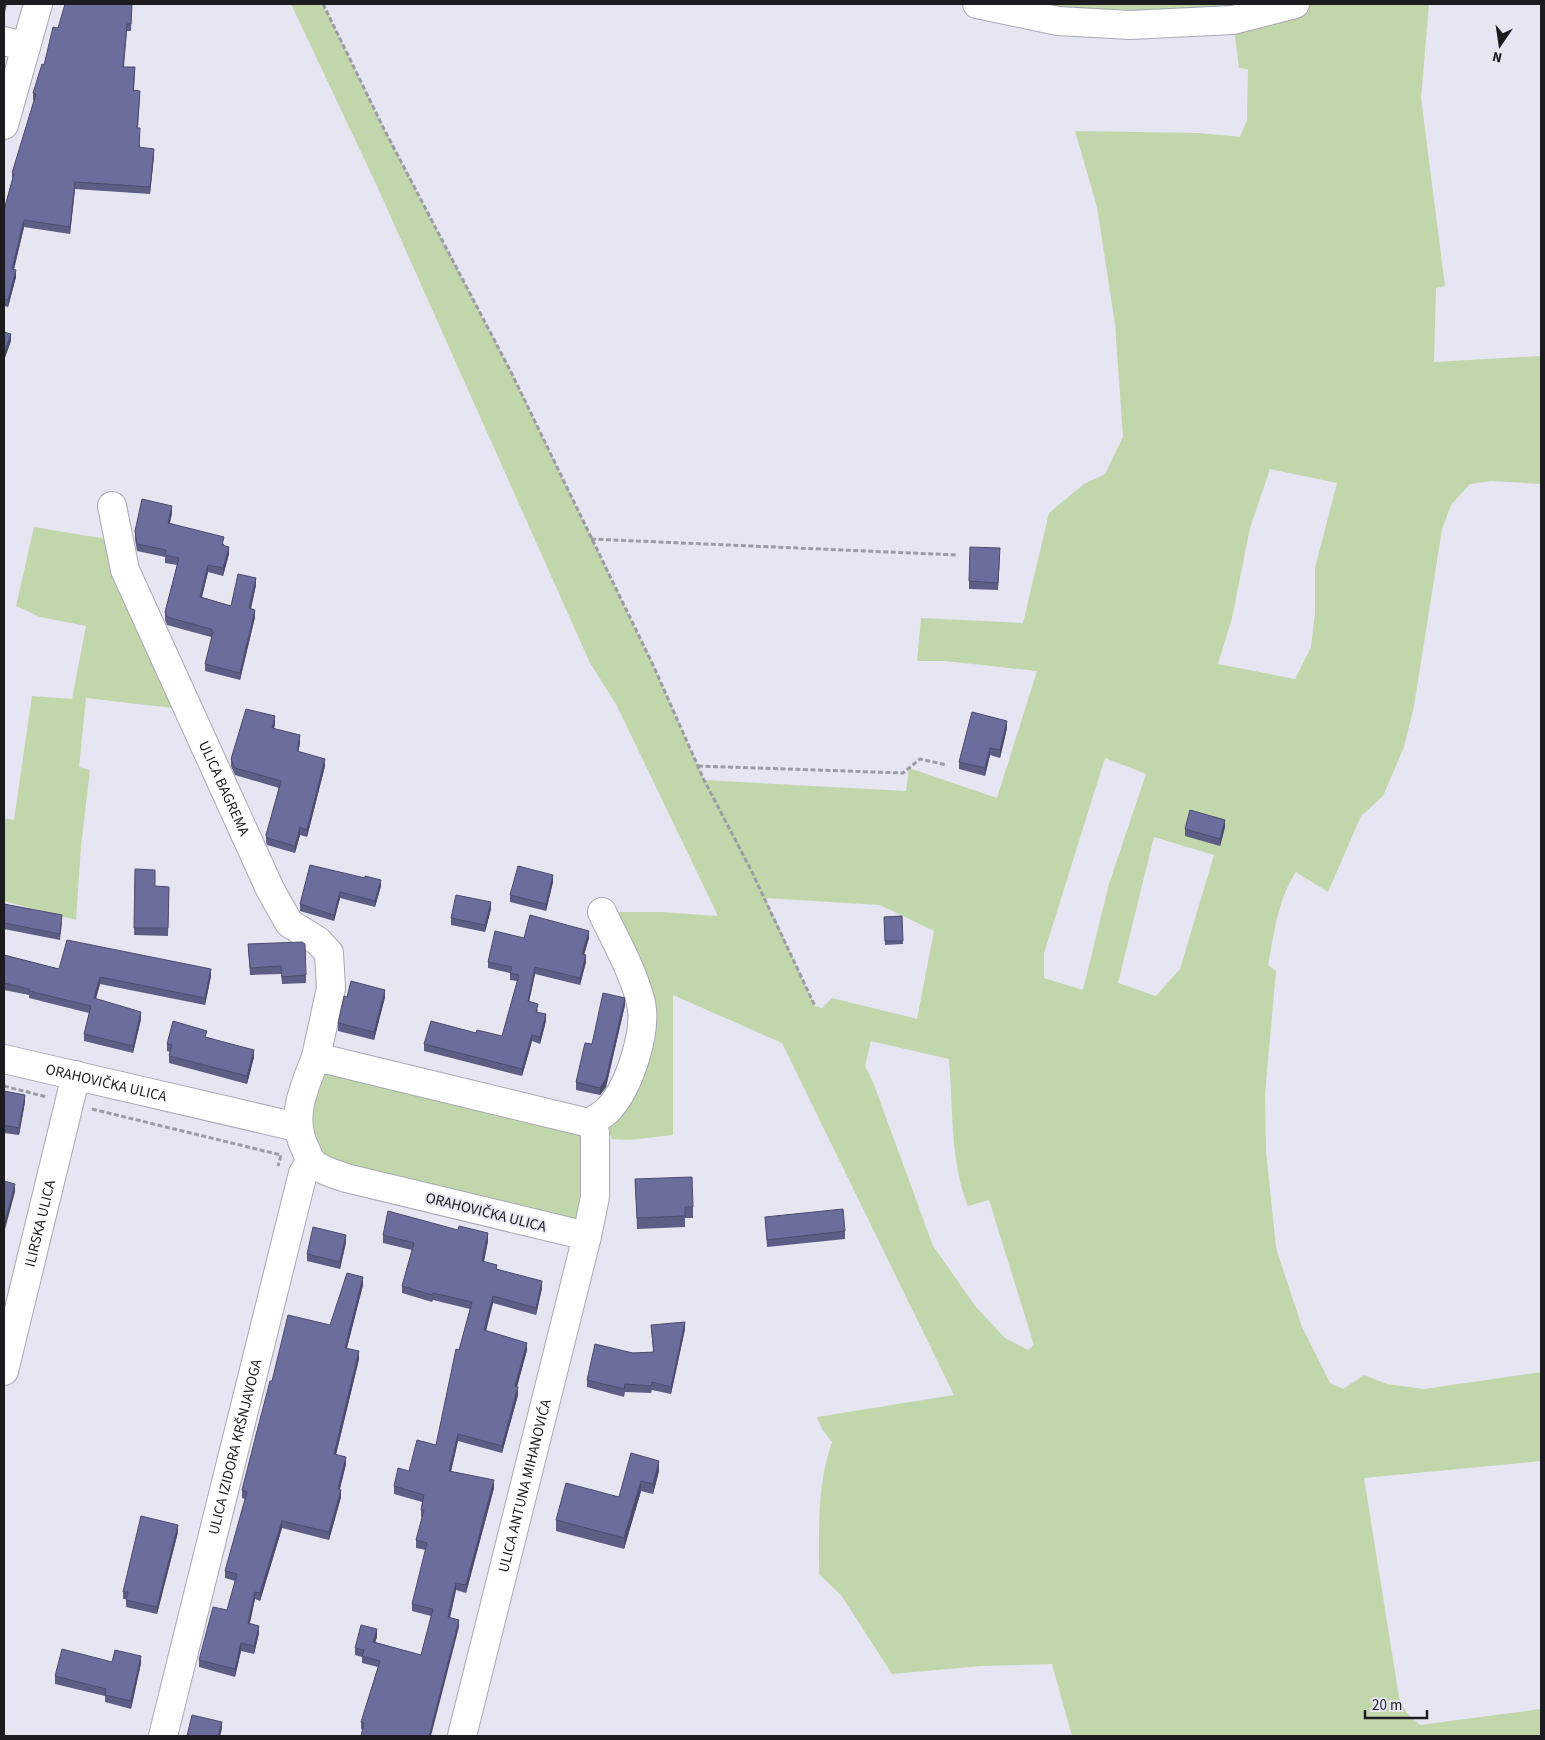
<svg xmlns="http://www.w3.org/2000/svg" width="1545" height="1740" font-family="'Source Sans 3',sans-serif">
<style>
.green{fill:#c1d6ab;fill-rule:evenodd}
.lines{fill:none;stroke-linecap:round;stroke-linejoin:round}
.minor-casing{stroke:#a7a8b3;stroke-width:30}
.path{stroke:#9b9ca5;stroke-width:3;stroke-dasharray:5 2.5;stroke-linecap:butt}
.minor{stroke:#fff;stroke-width:28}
.wall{fill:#5c5e86}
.shaded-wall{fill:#4b4c6d}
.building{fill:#6b6d9c;stroke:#4b4c6d}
.labels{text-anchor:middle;stroke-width:4;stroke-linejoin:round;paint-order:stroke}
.street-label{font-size:15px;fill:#1c1c20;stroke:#e5e6f2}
</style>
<rect width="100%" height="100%" fill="#e5e6f2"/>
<g class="green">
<path d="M291 4H323L384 129 511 372 654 667 704 780 906 791 909 768 997 798 1037 671 945 661H917L921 618 1023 623 1049 513 1084 484 1105 474 1123 437 1115 324 1097 207 1075 131 1199 133 1240 137 1247 120 1248 69 1239 68 1233 20 977 4H1429L1421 98 1445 286 1436 288 1434 362 1541 356V484L1491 481 1470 484 1451 505 1442 529 1414 706 1404 747 1383 796 1361 816 1328 892 1296 872C1278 899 1274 934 1268 965L1276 971 1265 1094 1266 1151 1276 1248 1302 1327 1330 1383 1343 1389 1364 1375 1387 1384 1424 1389 1541 1372V1461L1364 1478 1399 1697 1406 1712 1420 1725 1541 1709V1736H1072L1052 1664 981 1666 892 1674 841 1595 819 1574C819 1529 817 1485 832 1442L822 1429 817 1417 954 1395 782 1043 673 995V1135L629 1140 612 1139 606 1124 643 1017 602 912H661L718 916 616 704 590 663 377 186ZM1270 469 1337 483 1315 568V613L1311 647 1295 679 1218 664 1232 618 1250 528ZM1105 758 1146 774 1109 884 1083 990 1044 978V953ZM1154 837 1214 855 1180 969 1156 996 1118 983ZM765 898 880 905 934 931 917 1019 832 998 822 1008 815 1006ZM871 1041 949 1059C953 1105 950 1163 968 1206L989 1200 1034 1345 1028 1350 1005 1338 976 1307 933 1246 873 1082 865 1066Z"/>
<polygon points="34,527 119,541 190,710 86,698 79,767 90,770 81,846 76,920 4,901 4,818 14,820 32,696 72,699 86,626 40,617 16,606"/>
<path d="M322 1067 583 1135 584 1213 575 1221 358 1175C349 1170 335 1165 327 1158 296 1129 313 1101 322 1067Z"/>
</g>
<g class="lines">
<g class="minor-casing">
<g id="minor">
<polyline points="977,4 1058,21 1130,25 1233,20 1295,4"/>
<polyline points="4,41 26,47"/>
<polyline points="4,125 38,4"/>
<path id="s1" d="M112 506 125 570 270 889 289 923 318 941 329 953 331 988 316 1057"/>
<path d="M316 1057 589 1123 595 1131V1197L587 1236 346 1178C335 1174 319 1170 311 1161 309 1158 307 1153 306 1150 289 1118 304 1088 316 1057Z"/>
<path id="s2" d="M4 1059 297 1127"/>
<path d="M589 1123C595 1119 603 1115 608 1110 629 1088 649 1029 640 999 632 969 615 940 602 912"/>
<path id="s3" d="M4 1371 76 1075"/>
<path id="s4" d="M163 1736 303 1173 311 1161"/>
<path id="s5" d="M462 1736 587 1236"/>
</g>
</g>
<g class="path">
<polyline points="323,4 384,129 511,372 654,667 704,780 750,868 815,1006"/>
<polyline points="591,539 957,555"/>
<polyline points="698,766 903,773 920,759 947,765"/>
<polyline points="4,1086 47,1097"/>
<polyline points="92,1109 281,1155 278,1166"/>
</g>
<use href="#minor" class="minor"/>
</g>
<g class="wall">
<polygon points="132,4 131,31 127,31 124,67 135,75 134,90 140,98 138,128 140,147 154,156 150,194 75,189 70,234 24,227 14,270 16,277 8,307 4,306 4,210 12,180 12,173 34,100 33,100 33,93 58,28"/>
<polygon points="172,513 170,523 224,544 224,545 229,554 223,576 208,572 202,597 231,606 256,585 251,609 255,617 240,680 205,671 205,664 212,638 211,637 167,625 165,620 165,612 177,565 165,563 165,557 137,551 135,539 135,531"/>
<polygon points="1000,556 998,590 969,589 969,581"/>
<polygon points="275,724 274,729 300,743 298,752 325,766 307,837 300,835 295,853 267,845 266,842 266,835 279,788 235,775 231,766 231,759"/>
<polygon points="1007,728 1000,758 990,755 985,776 959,769 959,762"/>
<polygon points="1225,827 1220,846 1185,836 1185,829"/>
<polygon points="310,865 381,886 375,907 340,898 334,921 300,911 300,904"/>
<polygon points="135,869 155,886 169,887 168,936 134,935"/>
<polygon points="553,882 546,911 510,902 510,895"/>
<polygon points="4,904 62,922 60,940 4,929"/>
<polygon points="491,909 485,932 451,925 451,918"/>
<polygon points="902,916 903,944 885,945 884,917"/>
<polygon points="524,938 589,938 584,955 586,962 580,985 535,974 529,1001 538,1010 537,1012 546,1021 540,1044 532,1041 522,1076 424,1051 424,1044 476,1033 502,1036 517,981 510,980 510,973 488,968 488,962"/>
<polygon points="248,944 306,975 306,983 282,984 281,974 250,975"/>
<polygon points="4,955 59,969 211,976 205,1005 100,984 96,999 141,1019 133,1053 84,1041 84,1034 89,1013 29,998 29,995 4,990"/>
<polygon points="347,997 385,997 374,1040 338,1031 338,1023"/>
<polygon points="625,1005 606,1087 600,1095 576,1090 576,1082 592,1044"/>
<polygon points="207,1037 254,1057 247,1084 169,1063 169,1056 170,1052 167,1051 167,1044"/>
<polygon points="4,1091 25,1102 19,1135 4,1133"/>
<polygon points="635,1179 693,1207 693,1218 685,1218 685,1227 637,1229"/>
<polygon points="765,1217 845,1231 845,1239 767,1247"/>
<polygon points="383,1235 488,1241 484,1262 497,1269 542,1288 536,1315 493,1303 486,1331 527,1350 517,1387 518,1395 502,1453 458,1441 451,1472 494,1488 466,1593 456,1590 450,1618 459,1627 363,1730 361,1729 361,1722 378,1667 362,1663 362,1657 355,1655 355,1648 377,1637 375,1642 421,1655 431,1616 412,1611 412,1604 426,1550 416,1548 416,1540 422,1517 421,1517 421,1510 422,1502 394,1494 394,1486 409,1471 436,1445 459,1350 470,1309 433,1300 432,1302 402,1293 402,1286 412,1250 383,1243"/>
<polygon points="346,1242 340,1269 307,1261 307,1254"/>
<polygon points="363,1285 347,1348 359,1359 336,1455 346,1464 340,1489 341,1497 329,1540 282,1528 260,1601 255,1599 250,1623 259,1633 254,1654 241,1651 235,1677 199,1667 199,1660 227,1610 235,1581 225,1578 225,1571 245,1499 242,1498 242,1490 272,1381 330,1325"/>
<polygon points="651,1325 685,1329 671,1394 652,1390 651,1393 625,1392 624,1397 587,1387 587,1380 633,1353 653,1352"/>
<polygon points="631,1453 659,1471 653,1494 641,1491 624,1549 556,1531 556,1520 619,1497"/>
<polygon points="178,1532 157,1614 126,1607 126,1599 123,1599 123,1592"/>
<polygon points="112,1662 141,1663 131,1709 105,1702 105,1696 55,1684 55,1676"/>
</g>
<g class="shaded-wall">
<polygon points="5,4 7,4 4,16 4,9"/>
<polygon points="154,149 154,156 150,194 150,187"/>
<polygon points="75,182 75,189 70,234 70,227"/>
<polygon points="24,220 24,227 12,276 12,269"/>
<polygon points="16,270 16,277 8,307 8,300"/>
<polygon points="11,334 11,341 4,361 4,354"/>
<polygon points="172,506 172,513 168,530 168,523"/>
<polygon points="229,547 229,554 223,576 223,568"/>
<polygon points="208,565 208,572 200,604 200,597"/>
<polygon points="256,578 256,585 249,616 249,608"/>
<polygon points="255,610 255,617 240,680 240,673"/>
<polygon points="275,716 275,724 272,736 272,728"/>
<polygon points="1007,721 1007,728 1000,758 1000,750"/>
<polygon points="300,735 300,743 297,759 297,751"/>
<polygon points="990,748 990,755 985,776 985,768"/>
<polygon points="325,759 325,766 307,837 307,830"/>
<polygon points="1225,820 1225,827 1220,846 1220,839"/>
<polygon points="300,827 300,835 295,853 295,846"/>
<polygon points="553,875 553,882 546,911 546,904"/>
<polygon points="381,880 381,886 375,907 375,901"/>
<polygon points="340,892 340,898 334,921 334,915"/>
<polygon points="491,902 491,909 485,932 485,925"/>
<polygon points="589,931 589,938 582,961 582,954"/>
<polygon points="586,955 586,962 580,985 580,978"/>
<polygon points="535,967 535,974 528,1007 528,1001"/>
<polygon points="211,969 211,976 205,1005 205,998"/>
<polygon points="100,977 100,984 94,1005 94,998"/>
<polygon points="385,990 385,997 374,1040 374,1032"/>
<polygon points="625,998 625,1005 606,1087 600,1095 600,1088"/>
<polygon points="141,1012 141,1019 133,1053 133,1046"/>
<polygon points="546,1014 546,1021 540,1044 540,1037"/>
<polygon points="532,1035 532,1041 522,1076 522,1069"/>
<polygon points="254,1050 254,1057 247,1084 247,1076"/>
<polygon points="25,1095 25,1102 19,1135 19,1128"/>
<polygon points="15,1184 15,1192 4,1233 4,1225"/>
<polygon points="488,1233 488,1241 482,1269 482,1261"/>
<polygon points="346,1235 346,1242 340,1269 340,1262"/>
<polygon points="363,1277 363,1285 345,1355 345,1348"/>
<polygon points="542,1281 542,1288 536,1315 536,1308"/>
<polygon points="493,1296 493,1303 484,1338 484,1330"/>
<polygon points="685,1322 685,1329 671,1394 671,1387"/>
<polygon points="527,1343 527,1350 515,1394 515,1386"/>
<polygon points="359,1351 359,1359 334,1462 334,1454"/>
<polygon points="518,1387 518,1395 502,1453 502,1446"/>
<polygon points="458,1434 458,1441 449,1479 449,1471"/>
<polygon points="346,1457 346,1464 338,1496 338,1489"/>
<polygon points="659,1461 659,1471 653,1494 653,1484"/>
<polygon points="494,1480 494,1488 466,1593 466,1585"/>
<polygon points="641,1481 641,1491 624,1549 624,1538"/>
<polygon points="341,1490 341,1497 329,1540 329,1532"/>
<polygon points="282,1521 282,1528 260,1601 260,1593"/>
<polygon points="178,1525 178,1532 157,1614 157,1607"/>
<polygon points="456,1583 456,1590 448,1625 448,1617"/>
<polygon points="255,1592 255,1599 248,1630 248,1623"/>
<polygon points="459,1620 459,1627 431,1736 429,1736"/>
<polygon points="259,1626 259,1633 254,1654 254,1646"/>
<polygon points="377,1629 377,1637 373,1649 373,1642"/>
<polygon points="241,1643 241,1651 235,1677 235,1669"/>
<polygon points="141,1656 141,1663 131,1709 131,1701"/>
<polygon points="222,1722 222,1729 220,1736 218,1736"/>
</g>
<g class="building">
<polygon points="65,4 132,4 131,24 127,24 123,67 135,67 133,90 140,91 137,128 140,128 139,147 154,149 150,187 75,182 70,227 24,220 12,269 16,270 8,300 4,299 4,210 14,174 12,173 36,94 33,93 42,64 44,65 53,27 58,28"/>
<polygon points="4,332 11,334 4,354"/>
<polygon points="142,499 172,506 168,523 224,537 222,545 229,547 223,568 208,565 200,597 231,606 238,574 256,578 249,608 255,610 240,673 205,664 213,632 211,629 167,617 165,612 179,558 165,555 166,550 137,544 135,531"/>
<polygon points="970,547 1000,548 998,583 969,581"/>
<polygon points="246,709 275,716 272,728 300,735 297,751 325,759 307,830 300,827 295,846 267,838 266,835 281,781 235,768 231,759"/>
<polygon points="972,712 1007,721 1000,750 990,748 985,768 959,762"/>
<polygon points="1190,810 1225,820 1220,839 1185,829"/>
<polygon points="310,865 365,878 365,876 381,880 375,901 340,892 334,915 300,904"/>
<polygon points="518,866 553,875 546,904 510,895"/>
<polygon points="135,869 155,870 155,886 169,887 168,928 134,928"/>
<polygon points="456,895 491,902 485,925 451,918"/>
<polygon points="4,904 62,915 60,934 4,923"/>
<polygon points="530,915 589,931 582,954 586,955 580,978 535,967 528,1001 538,1004 536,1012 546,1014 540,1037 532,1035 522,1069 424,1044 431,1021 476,1033 477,1030 502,1036 519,975 510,973 512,967 488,962 495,931 524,938"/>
<polygon points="902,916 903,941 885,941 884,917"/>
<polygon points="67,940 211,969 205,998 100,977 94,998 141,1012 133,1046 84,1034 91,1006 29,991 29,989 4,983 4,955 59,969"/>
<polygon points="302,942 305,944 306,975 282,977 281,966 250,968 248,944"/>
<polygon points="351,981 385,990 374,1032 338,1023 344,996 347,997"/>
<polygon points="603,993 625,998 606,1079 600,1088 576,1082 585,1043 592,1044"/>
<polygon points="173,1021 207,1031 205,1037 254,1050 247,1076 169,1056 172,1045 167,1044"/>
<polygon points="4,1091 25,1095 19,1128 4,1125"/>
<polygon points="692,1177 693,1207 685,1207 685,1216 637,1218 635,1179"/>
<polygon points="4,1181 15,1184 4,1225"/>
<polygon points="843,1209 845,1231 767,1240 765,1217"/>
<polygon points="388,1211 458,1230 459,1226 488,1233 482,1261 497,1265 496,1269 542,1281 536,1308 493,1296 484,1330 527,1343 515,1386 518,1387 502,1446 458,1434 449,1471 494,1480 466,1585 456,1583 448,1617 459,1620 429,1736 361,1736 364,1723 361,1722 380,1661 362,1656 364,1650 355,1648 361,1625 377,1629 373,1642 421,1655 433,1609 412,1604 427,1543 416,1540 424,1510 421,1510 424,1495 394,1486 398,1468 409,1471 417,1440 436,1445 456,1349 459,1350 472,1302 433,1293 432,1295 402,1286 414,1243 383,1235"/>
<polygon points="313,1227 346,1235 340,1262 307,1254"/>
<polygon points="347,1273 363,1277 345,1348 359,1351 334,1454 346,1457 338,1489 341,1490 329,1532 282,1521 260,1593 255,1592 248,1623 259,1626 254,1646 241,1643 235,1669 199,1660 213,1607 227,1610 237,1574 225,1571 247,1492 242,1490 257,1431 270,1381 272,1381 288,1315 330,1325"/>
<polygon points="685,1322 671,1387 652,1382 651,1386 625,1384 624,1389 587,1380 595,1344 633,1353 654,1352 651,1325"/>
<polygon points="631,1453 659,1461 653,1484 641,1481 624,1538 556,1520 566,1483 619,1497"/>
<polygon points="141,1516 178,1525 157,1607 126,1600 128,1592 123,1592"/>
<polygon points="62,1649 112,1662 115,1650 141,1656 131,1701 105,1695 106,1689 55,1676"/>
<polygon points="192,1715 222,1722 218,1736 187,1736"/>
</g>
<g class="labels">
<g class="street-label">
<text dy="5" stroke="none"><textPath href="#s1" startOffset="305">ULICA BAGREMA</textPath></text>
<text dy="5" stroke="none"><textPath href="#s2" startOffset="105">ORAHOVIČKA ULICA</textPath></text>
<text transform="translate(486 1212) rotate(14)" y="5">ORAHOVIČKA ULICA</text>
<text dy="5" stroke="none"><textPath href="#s3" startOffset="152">ILIRSKA ULICA</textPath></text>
<text dy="5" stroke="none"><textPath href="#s4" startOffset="298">ULICA IZIDORA KRŠNJAVOGA</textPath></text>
<text dy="5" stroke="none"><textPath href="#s5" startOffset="258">ULICA ANTUNA MIHANOVIĆA</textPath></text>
</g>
</g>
<rect width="1545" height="1740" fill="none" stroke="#1c1c20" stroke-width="10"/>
<g transform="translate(1500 45) rotate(193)" stroke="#e5e6f2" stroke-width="4" paint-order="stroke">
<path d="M0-4L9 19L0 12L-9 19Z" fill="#1c1c20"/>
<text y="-8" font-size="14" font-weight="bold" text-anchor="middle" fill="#1c1c20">N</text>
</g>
<path d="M1365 1710v8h62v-8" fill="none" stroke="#1c1c20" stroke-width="2.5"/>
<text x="1372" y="1710" font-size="15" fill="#1c1c20" stroke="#e5e6f2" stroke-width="4" paint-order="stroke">20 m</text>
</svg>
